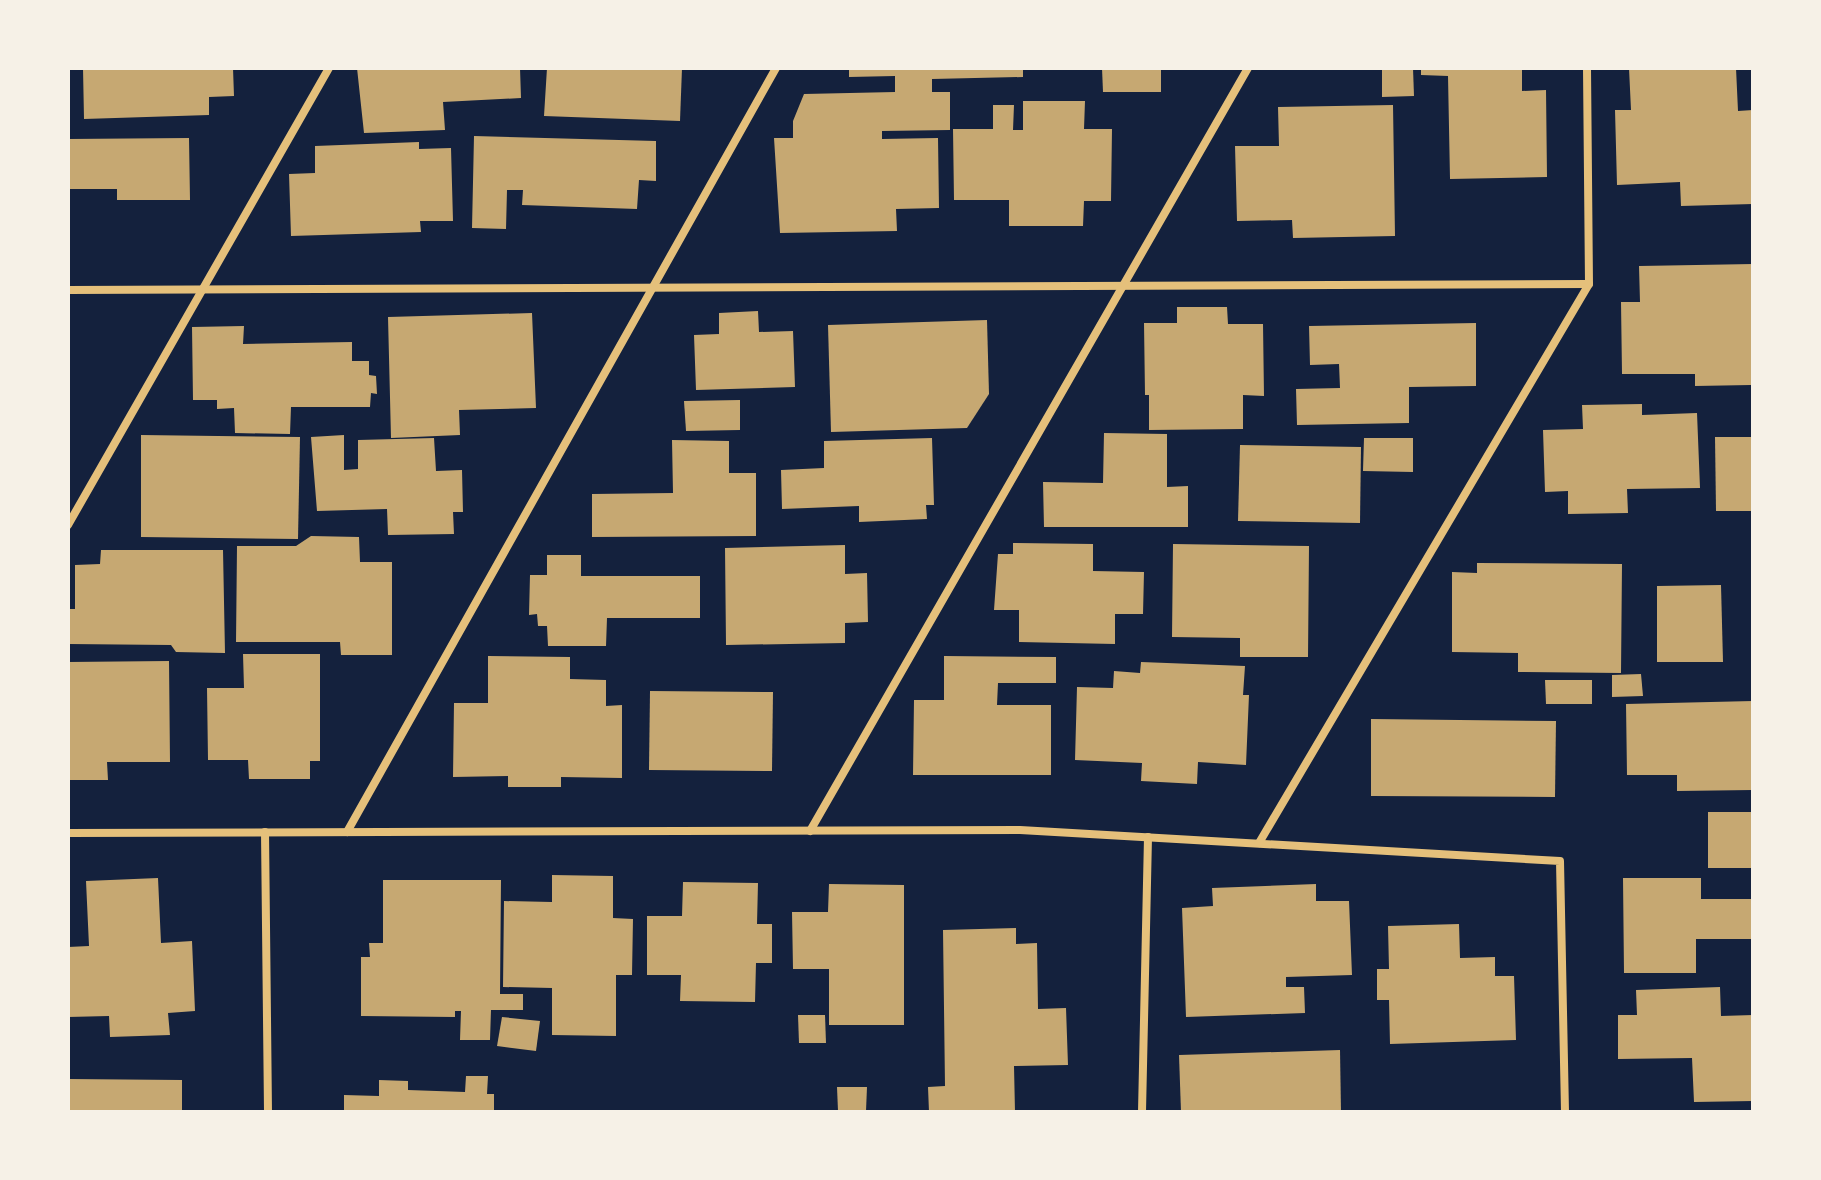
<svg xmlns="http://www.w3.org/2000/svg" width="1821" height="1180" font-family="Overpass,sans-serif">
<style>
.building{fill:#c6a872}
.lines{fill:none;stroke-linecap:round;stroke-linejoin:round}
.minor{stroke:#e5c07b;stroke-width:8}
</style>
<rect width="100%" height="100%" fill="#14213d"/>
<g class="building">
<polygon points="83,68 233,68 234,96 209,97 209,115 84,119"/>
<polygon points="357,68 520,68 521,98 443,102 445,130 364,133"/>
<polygon points="547,68 682,68 680,121 544,116"/>
<polygon points="849,68 1023,68 1023,77 932,79 932,92 950,92 950,130 882,131 882,139 938,138 939,208 896,209 897,231 780,233 774,138 793,138 793,121 804,94 895,92 895,76 849,77"/>
<polygon points="1102,68 1161,68 1161,92 1103,92"/>
<polygon points="1382,68 1413,68 1414,96 1382,97"/>
<polygon points="1421,68 1522,68 1522,91 1546,90 1547,177 1450,179 1448,76 1421,75"/>
<polygon points="1629,68 1736,68 1738,111 1753,110 1753,204 1681,206 1680,182 1617,185 1615,110 1631,110"/>
<polygon points="1023,101 1085,101 1084,129 1112,129 1111,201 1084,201 1083,226 1009,226 1009,200 954,200 953,129 993,129 993,105 1014,105 1013,130 1023,130"/>
<polygon points="1393,105 1395,236 1293,238 1292,220 1237,221 1235,146 1279,146 1278,107"/>
<polygon points="474,136 656,141 656,181 639,180 637,209 522,205 523,190 507,190 506,229 472,228"/>
<polygon points="189,138 190,200 117,200 117,189 68,189 68,139"/>
<polygon points="419,142 419,149 451,148 453,221 420,221 421,232 291,236 289,174 315,173 315,146"/>
<polygon points="1753,264 1751,385 1695,386 1695,374 1622,374 1621,302 1640,302 1639,266"/>
<polygon points="1177,307 1227,307 1228,324 1263,324 1264,396 1243,395 1243,429 1149,430 1149,395 1145,395 1144,323 1177,323"/>
<polygon points="758,311 759,332 793,331 795,387 696,390 694,335 719,334 719,313"/>
<polygon points="532,313 536,408 459,410 460,435 391,438 388,317"/>
<polygon points="987,320 989,394 967,428 831,432 828,325"/>
<polygon points="1476,323 1476,386 1409,387 1409,423 1297,425 1296,389 1340,388 1339,364 1310,365 1309,326"/>
<polygon points="244,326 243,344 352,342 352,361 369,361 369,375 376,376 377,394 371,393 370,407 291,407 290,434 235,433 234,408 217,409 217,400 193,400 192,327"/>
<polygon points="740,400 740,430 686,431 684,401"/>
<polygon points="1642,404 1642,415 1697,413 1700,488 1627,489 1628,513 1568,514 1568,491 1545,492 1543,430 1583,429 1582,405"/>
<polygon points="1104,433 1167,434 1167,487 1188,486 1188,527 1044,527 1043,482 1103,483"/>
<polygon points="141,435 300,437 298,539 141,537"/>
<polygon points="344,435 344,470 358,469 358,440 434,438 436,471 462,470 463,512 453,512 454,534 388,535 387,509 317,511 311,437"/>
<polygon points="1715,437 1753,437 1753,511 1716,511"/>
<polygon points="932,438 934,505 926,505 927,519 859,522 859,506 782,509 781,470 824,468 824,441"/>
<polygon points="1364,438 1413,438 1413,472 1363,471"/>
<polygon points="672,440 729,441 729,473 756,473 756,536 592,537 592,494 673,493"/>
<polygon points="1240,445 1361,447 1360,523 1238,521"/>
<polygon points="311,536 359,537 360,562 392,562 392,655 341,655 340,642 236,642 237,546 296,546"/>
<polygon points="1013,543 1093,544 1093,571 1144,572 1143,614 1115,614 1115,644 1019,642 1019,610 994,610 998,554 1013,554"/>
<polygon points="1173,544 1309,546 1308,657 1240,657 1240,638 1172,637"/>
<polygon points="845,545 845,574 867,573 868,622 845,623 845,643 726,645 725,548"/>
<polygon points="101,550 223,550 225,653 176,652 171,645 68,644 68,609 75,609 75,565 100,564"/>
<polygon points="547,555 581,555 581,576 700,576 700,618 607,618 606,646 548,646 547,626 538,626 537,614 529,615 530,575 547,575"/>
<polygon points="1477,563 1622,564 1621,673 1518,672 1518,653 1452,652 1452,572 1477,573"/>
<polygon points="1721,585 1723,662 1657,662 1657,586"/>
<polygon points="243,654 320,654 320,761 310,761 310,779 249,779 248,760 208,760 207,688 244,688"/>
<polygon points="488,656 570,657 570,679 606,680 606,706 622,705 622,778 561,777 561,787 508,787 508,776 453,777 454,703 488,703"/>
<polygon points="944,656 1056,657 1056,683 998,683 997,705 1051,705 1051,775 913,775 914,700 944,700"/>
<polygon points="169,661 170,762 107,762 108,780 68,780 68,662"/>
<polygon points="1141,662 1245,666 1243,695 1249,695 1246,765 1198,762 1197,784 1141,781 1142,763 1075,760 1077,687 1113,688 1114,671 1140,673"/>
<polygon points="1641,674 1643,696 1612,697 1612,675"/>
<polygon points="1545,680 1592,680 1592,704 1546,704"/>
<polygon points="650,691 773,692 772,771 649,770"/>
<polygon points="1753,701 1753,790 1677,791 1677,775 1627,775 1626,704"/>
<polygon points="1371,719 1556,721 1555,797 1371,796"/>
<rect x="1708" y="812" width="45" height="56"/>
<polygon points="552,875 613,876 613,918 633,919 632,975 616,975 616,1036 552,1035 552,988 503,987 504,901 552,902"/>
<polygon points="158,878 161,943 192,941 195,1011 168,1013 170,1035 110,1037 109,1016 68,1017 68,947 89,946 86,881"/>
<polygon points="1623,878 1701,878 1701,899 1753,899 1753,939 1696,939 1696,973 1624,973"/>
<polygon points="383,880 501,880 500,994 523,994 523,1010 491,1010 490,1040 460,1040 461,1011 455,1011 455,1017 361,1016 361,957 370,957 369,943 383,943"/>
<polygon points="683,882 758,883 757,924 772,924 772,963 756,963 755,1002 680,1001 681,975 647,975 647,916 682,916"/>
<polygon points="829,884 904,885 904,1025 829,1025 829,969 793,969 792,912 828,912"/>
<polygon points="1316,884 1316,901 1349,901 1352,975 1286,977 1286,987 1304,987 1305,1013 1186,1017 1182,908 1213,906 1212,888"/>
<polygon points="1459,924 1460,958 1495,957 1495,976 1514,976 1516,1040 1390,1044 1389,1000 1377,1000 1377,969 1389,969 1388,926"/>
<polygon points="1016,928 1016,944 1037,943 1038,1009 1066,1008 1068,1065 1014,1066 1015,1112 929,1112 928,1087 945,1086 943,930"/>
<polygon points="1720,987 1721,1016 1753,1015 1753,1101 1694,1102 1692,1058 1618,1059 1618,1015 1637,1015 1636,990"/>
<polygon points="798,1015 825,1015 826,1043 799,1043"/>
<polygon points="502,1017 540,1021 536,1051 497,1046"/>
<polygon points="1340,1050 1341,1112 1181,1112 1179,1055"/>
<polygon points="466,1076 488,1076 487,1094 494,1094 494,1112 344,1112 344,1095 379,1096 379,1080 408,1081 408,1090 465,1092"/>
<polygon points="68,1079 182,1080 182,1112 68,1112"/>
<polygon points="837,1087 867,1087 866,1111 838,1111"/>
</g>
<g class="lines">
<g class="minor">
<polyline points="68,290 1589,284"/>
<polyline points="68,525 329,68"/>
<polyline points="810,831 1248,68"/>
<polyline points="265,832 268,1112"/>
<polyline points="347,832 776,68"/>
<polyline points="68,833 1020,830 1560,861 1565,1112"/>
<polyline points="1259,843 1589,284 1587,68"/>
<polyline points="1142,1112 1148,837"/>
</g>
</g>
<rect width="1821" height="1180" fill="none" stroke="#f6f1e7" stroke-width="140"/>
</svg>
